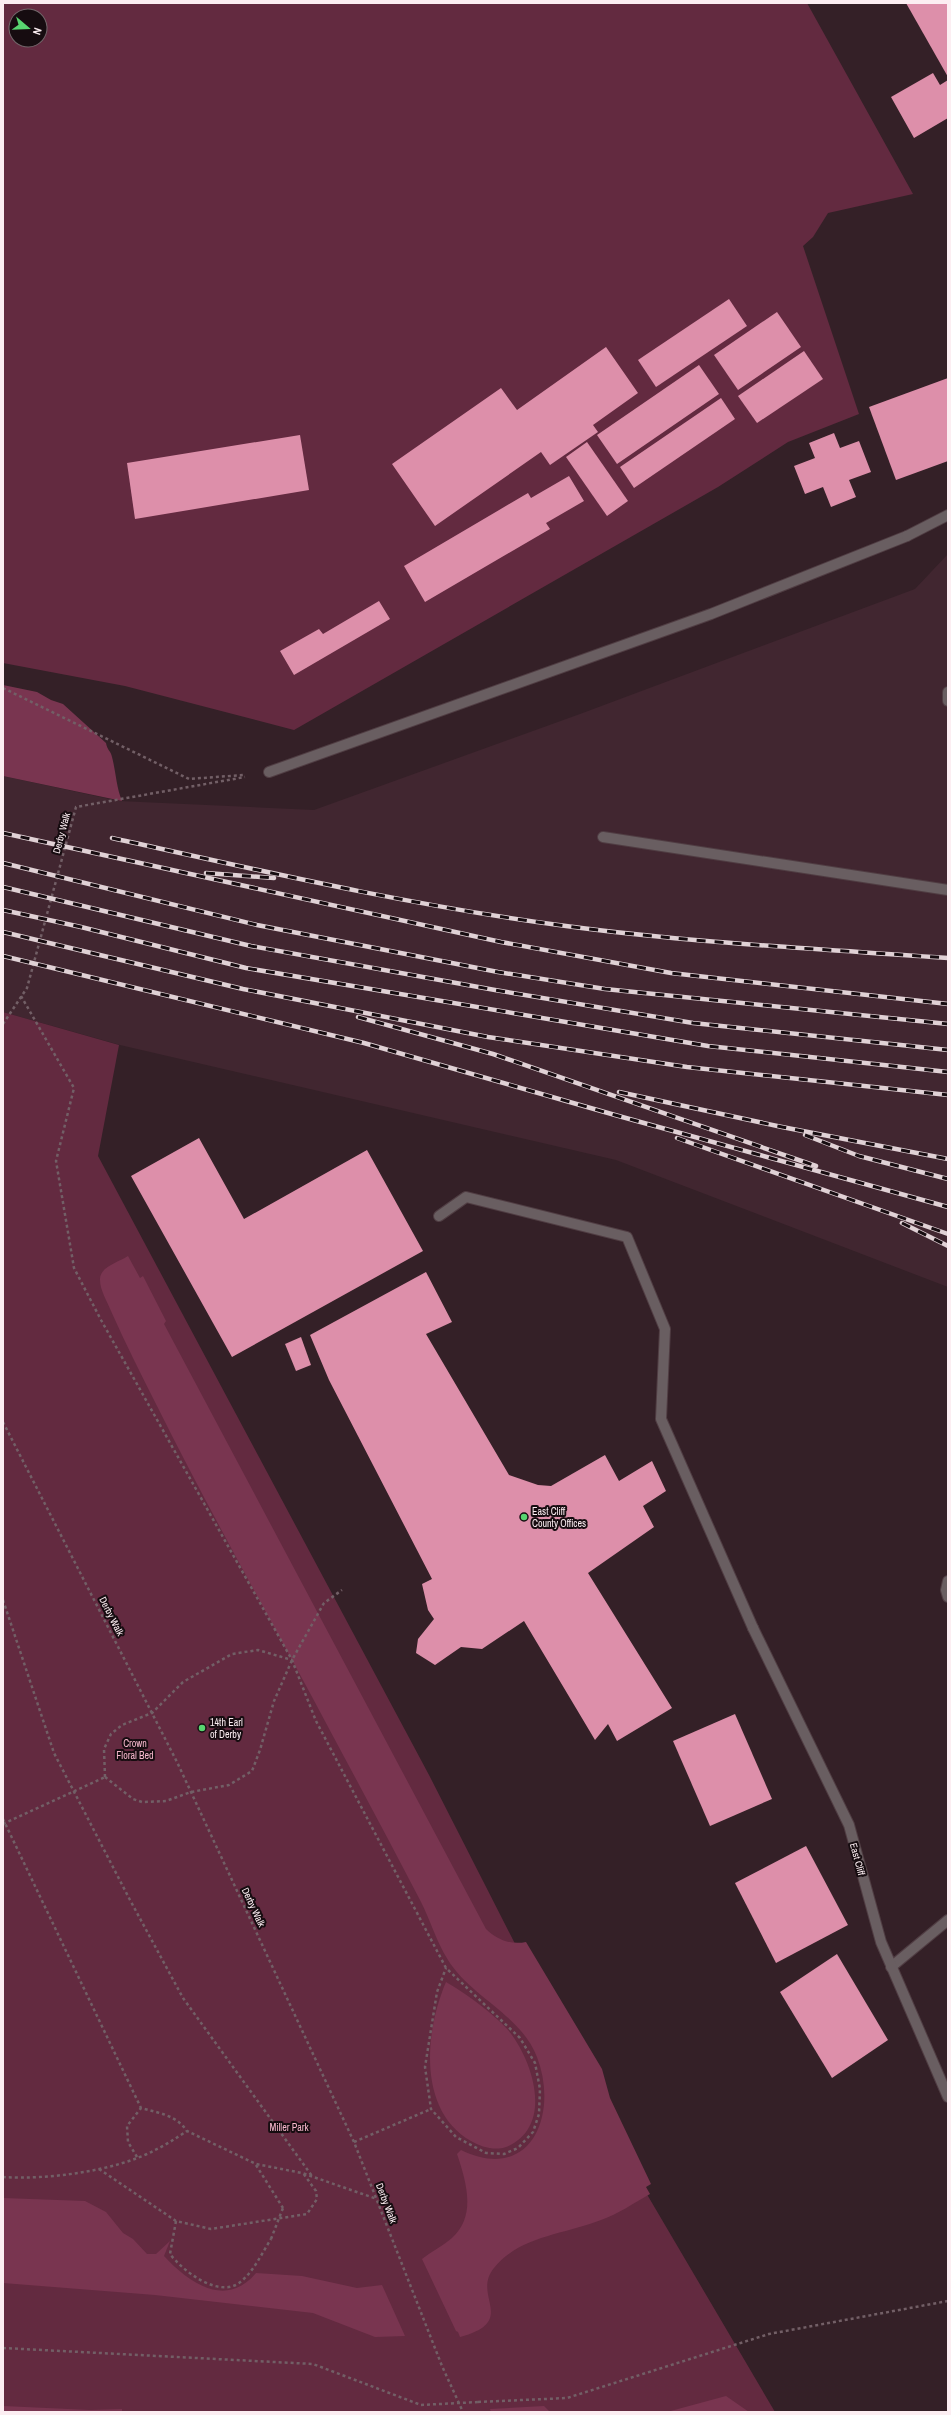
<svg xmlns="http://www.w3.org/2000/svg" width="951" height="2415" font-family="'Archivo Narrow',sans-serif">
<style>
.built{fill:#412630}
.green{fill:#632a40;fill-rule:evenodd}
.forest{fill:#793550}
.building{fill:#dd8faa}
.lines{fill:none;stroke-linecap:round;stroke-linejoin:round}
.service-casing{stroke:#503d43;stroke-width:12}
.minor-casing{stroke:#503d43;stroke-width:12}
.path{stroke:#725f66;stroke-width:2.5;stroke-dasharray:3 3;stroke-linecap:butt}
.service{stroke:#695e61;stroke-width:10}
.minor{stroke:#695e61;stroke-width:10}
.rail-casing{stroke:#e0d1d5;stroke-width:4.5}
.rail{stroke:#160c10;stroke-width:3;stroke-dasharray:9;stroke-linecap:butt}
.path-bridge{stroke:#725f66;stroke-width:2.5;stroke-dasharray:3 3;stroke-linecap:butt}
.poi-dot{fill:#58d570;stroke:#160c10;stroke-width:1.5}
.labels{text-anchor:middle;stroke-width:4;stroke-linejoin:round;paint-order:stroke}
.street-label{font-size:10px;fill:#fceef2;stroke:#160c10}
.poi-label{font-size:10px;fill:#fceef2;stroke:#160c10;text-anchor:start}
.park-label{font-size:10px;fill:#f7b8cd;stroke:#160c10}
</style>
<rect width="100%" height="100%" fill="#342027"/>
<polygon class="built" points="948,554 948,1287 616,1160 120,1045 3,1012 3,776 119,801 314,810 580,714 915,589"/>
<g class="green">
<path d="M3 3H807L913 194 828 213 813 237 803 246 859 414 788 442 718 487 294 730 125 686 3 663ZM16 16H40V40H16Z"/>
<polygon points="3,1012 119,1045 98,1156 429,1775 615,2140 775,2412 3,2412"/>
</g>
<g class="forest">
<path d="M3 685 37 692 51 700 63 704 106 743C107 750 111 751 112 757 116 772 116 786 122 801L3 776Z"/>
<path d="M128 1256 140 1278 143 1276 166 1321 164 1324 486 1929C497 1940 511 1945 526 1942L602 2069 610 2098 651 2184 646 2187 650 2194C634 2203 618 2214 601 2220 566 2234 519 2236 494 2268 471 2296 519 2321 460 2337L458 2332 456 2331 422 2259C432 2251 443 2246 452 2238 477 2216 466 2181 457 2154L461 2150C531 2184 559 2114 537 2057 521 2015 471 1997 448 1960 436 1941 430 1919 420 1900 392 1846 363 1792 334 1738 275 1627 213 1518 157 1406 141 1374 125 1343 111 1311 107 1301 100 1290 100 1280 99 1267 119 1262 128 1256Z"/>
<path d="M446 1982C465 1993 493 2013 508 2030 533 2060 555 2127 506 2147 495 2151 481 2147 471 2141 417 2110 425 2031 446 1982Z"/>
<path d="M3 2198 85 2201 106 2212 123 2233 133 2239 147 2254H156L170 2241 164 2256C189 2283 226 2309 256 2273L302 2276 357 2288 382 2285 405 2336 375 2337 313 2313 155 2295 3 2283Z"/>
<polygon points="726,2396 749,2412 667,2412"/>
<polygon points="3,2406 90,2410 122,2409 122,2412 3,2412"/>
<polygon points="544,2406 550,2412 491,2412 490,2409"/>
</g>
<g class="building">
<polygon points="906,3 948,3 948,77"/>
<polygon points="933,73 940,85 948,80 948,118 914,138 891,97"/>
<polygon points="729,299 747,326 656,387 638,360"/>
<polygon points="777,312 801,347 738,390 714,355"/>
<polygon points="606,347 638,393 593,425 598,432 550,465 541,452 435,526 392,464 501,388 517,410"/>
<polygon points="804,351 823,379 757,423 738,396"/>
<polygon points="699,365 719,394 617,464 597,435"/>
<polygon points="948,378 948,461 896,480 869,407"/>
<polygon points="721,398 735,419 634,488 620,467"/>
<polygon points="834,433 840,448 859,441 871,472 849,480 856,497 831,507 823,487 805,494 794,466 815,458 809,443"/>
<polygon points="300,435 309,490 135,519 127,463"/>
<polygon points="587,442 628,501 607,516 566,457"/>
<polygon points="569,476 584,501 546,523 550,529 425,602 404,566 528,493 531,498"/>
<polygon points="379,601 390,619 294,675 280,651 319,629 323,634"/>
<polygon points="199,1138 244,1219 367,1150 423,1251 232,1357 131,1176"/>
<polygon points="426,1272 452,1322 426,1334 509,1475 538,1485 551,1486 605,1455 619,1481 652,1461 666,1491 643,1506 654,1527 588,1573 672,1708 617,1741 608,1724 595,1740 524,1621 482,1649 461,1647 435,1665 416,1653 418,1639 434,1619 428,1610 422,1584 432,1579 329,1380 310,1335"/>
<polygon points="301,1337 311,1365 296,1371 285,1344"/>
<polygon points="735,1714 772,1799 710,1826 673,1741"/>
<polygon points="806,1846 848,1925 776,1963 735,1883"/>
<polygon points="837,1954 888,2040 832,2078 780,1992"/>
</g>
<g class="lines">
<g class="service-casing">
<g id="service">
<polyline points="948,692 948,701"/>
<polyline points="269,772 711,614 907,536"/>
<polyline points="603,837 948,890"/>
<polyline points="439,1216 466,1197 627,1237 665,1329 661,1419 753,1628"/>
<polyline points="948,1581 946,1590 948,1597"/>
<polyline points="891,1967 948,1920"/>
</g>
</g>
<g class="minor-casing">
<g id="minor">
<polyline points="907,536 948,515"/>
<polyline points="753,1628 849,1825 881,1942 948,2097"/>
</g>
</g>
<g class="path">
<polyline points="3,688 189,779 243,775"/>
<polyline points="21,996 74,1088 56,1161 74,1268 101,1320 292,1660 316,1721 446,1968 520,2038 535,2063 540,2089 539,2114 533,2132 518,2148 504,2154 486,2153 456,2137 431,2109 425,2067 437,1992 446,1968"/>
<polyline points="3,1024 27,988 76,807 245,777"/>
<polyline points="3,1422 177,1762 354,2142 442,2366 463,2412"/>
<polyline points="3,1600 54,1753 130,1900 183,1998 312,2176"/>
<polyline points="105,1777 133,1799 142,1802 166,1801 191,1792 229,1785 252,1771 260,1750 274,1701 292,1660 324,1603 342,1590"/>
<polyline points="105,1777 104,1749 111,1734 122,1725 152,1713 183,1682 232,1654 258,1650 292,1660"/>
<path d="M3 1819 141 2108C159 2113 176 2115 187 2131L256 2164 302 2173 377 2199"/>
<polyline points="3,1824 105,1777"/>
<polyline points="354,2142 431,2109"/>
<polyline points="137,2157 128,2142 127,2126 141,2108"/>
<polyline points="256,2165 283,2208"/>
<polyline points="99,2169 176,2221 211,2229 307,2214 317,2199 316,2191 303,2173"/>
<path d="M3 2177C47 2180 116 2171 155 2150 166 2145 176 2138 187 2131"/>
<path d="M176 2221 170 2254C182 2270 217 2298 239 2283 253 2273 262 2253 271 2239"/>
<polyline points="3,2348 313,2364 421,2405"/>
<polyline points="478,2402 567,2398 769,2334 948,2301"/>
</g>
<use href="#service" class="service"/>
<use href="#minor" class="minor"/>
<g class="rail-casing">
<g id="rail">
<polyline points="3,833 501,942 671,973 948,1004"/>
<path d="M112 838C262 871 413 906 566 926 693 943 821 949 948 958"/>
<polyline points="3,863 257,925 498,972 605,989 948,1024"/>
<polyline points="206,873 274,878"/>
<polyline points="3,887 251,946 495,990 693,1023 948,1050"/>
<polyline points="3,910 81,927 246,968 708,1046 948,1072"/>
<polyline points="3,932 243,989 488,1037 687,1067 948,1095"/>
<polyline points="3,956 364,1043 615,1115 948,1207"/>
<polyline points="358,1017 493,1054 816,1166"/>
<polyline points="619,1092 782,1127 948,1159"/>
<polyline points="805,1135 859,1156 948,1179"/>
<polyline points="677,1138 948,1234"/>
<polyline points="902,1223 948,1246"/>
</g>
</g>
<use href="#rail" class="rail"/>
<g class="path-bridge">
<polyline points="271,2239 283,2208"/>
<polyline points="421,2405 478,2402"/>
</g>
</g>
<g class="poi-dot">
<circle cx="524" cy="1517" r="4"/>
<circle cx="202" cy="1728" r="4"/>
</g>
<g class="labels">
<g class="street-label">
<text transform="translate(61 833) rotate(-75)" y="4">Derby Walk</text>
<text transform="translate(112 1616) rotate(63)" y="4">Derby Walk</text>
<text transform="translate(858 1859) rotate(75)" y="4">East Cliff</text>
<text transform="translate(254 1907) rotate(65)" y="4">Derby Walk</text>
<text transform="translate(387 2203) rotate(69)" y="4">Derby Walk</text>
</g>
<g class="poi-label">
<text x="532" y="1515">East Cliff<tspan x="532" dy="12">County Offices</tspan></text>
<text x="210" y="1726">14th Earl<tspan x="210" dy="12">of Derby</tspan></text>
</g>
<g class="park-label">
<text x="135" y="1747">Crown<tspan x="135" dy="12">Floral Bed</tspan></text>
<text x="289" y="2131">Miller Park</text>
</g>
</g>
<rect width="951" height="2415" fill="none" stroke="#fceef2" stroke-width="8"/>
<g transform="translate(28 28) rotate(109)"><circle r="19" fill="#160c10" stroke="#72666a"/>
<path d="M0-3L7 15L0 10L-7 15Z" fill="#58d570"/>
<text y="-6" font-size="11" font-weight="bold" text-anchor="middle" fill="#fceef2">N</text>
</g>
</svg>
